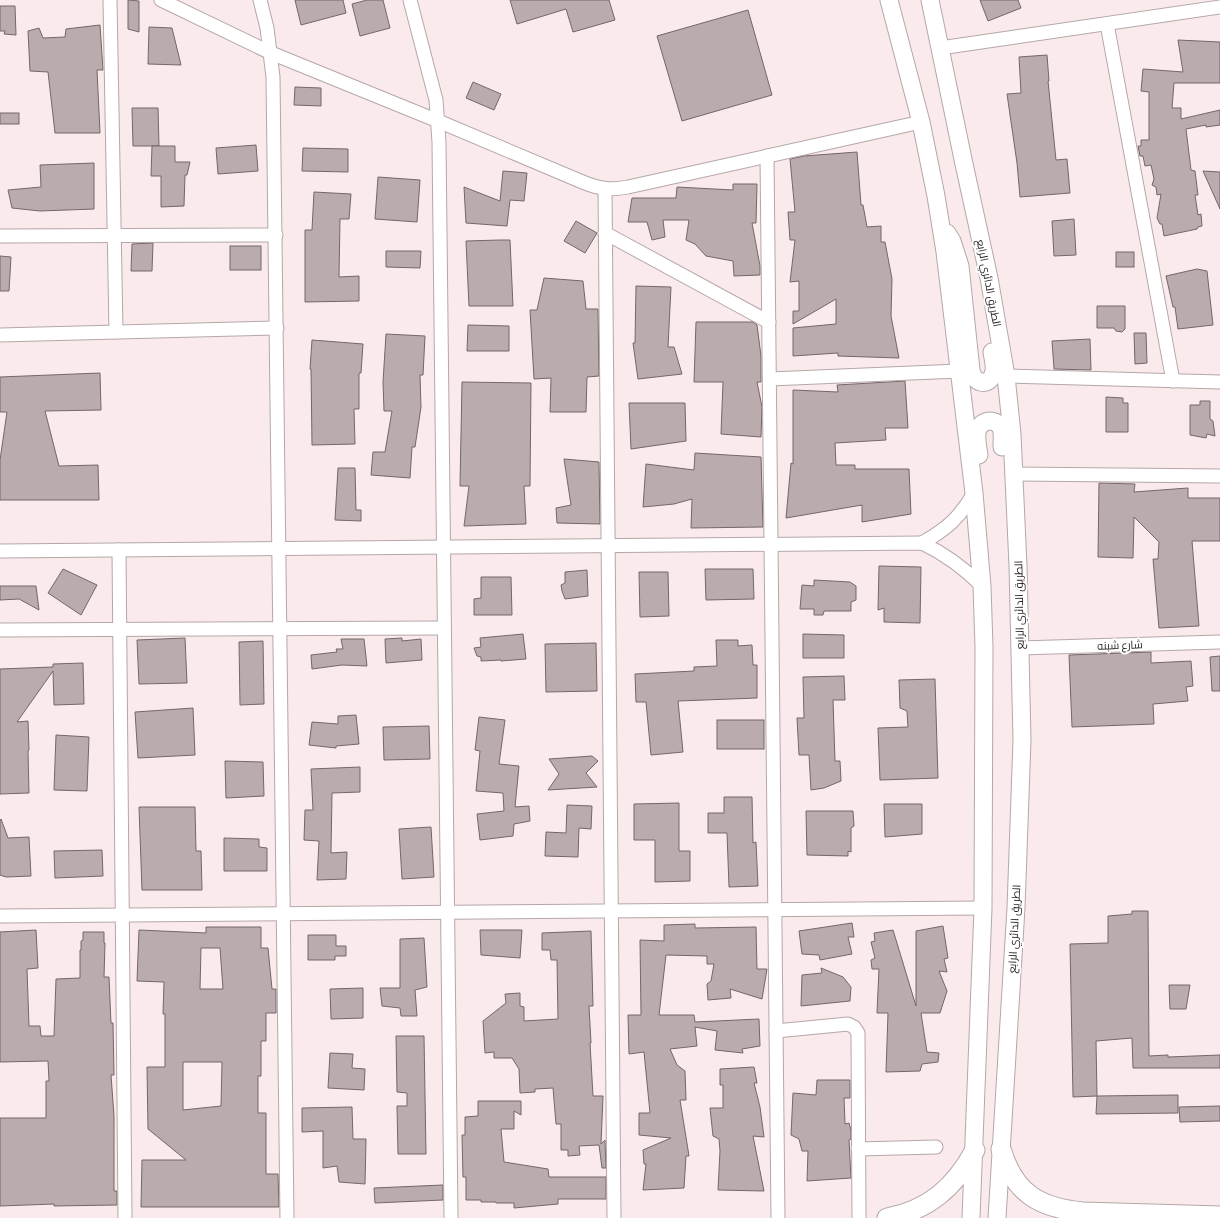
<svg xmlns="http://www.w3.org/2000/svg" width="1220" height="1218" font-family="'PT Sans Narrow',Cairo,sans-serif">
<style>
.building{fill:#baabad;stroke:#746769;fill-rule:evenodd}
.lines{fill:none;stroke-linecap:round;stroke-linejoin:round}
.minor-casing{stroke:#b5a7a8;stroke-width:15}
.major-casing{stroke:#b5a7a8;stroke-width:19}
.highway-casing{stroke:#b5a7a8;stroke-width:21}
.minor{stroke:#fff;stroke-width:13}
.major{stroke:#fff;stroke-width:17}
.highway{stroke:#fff;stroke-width:19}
.labels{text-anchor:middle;stroke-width:4;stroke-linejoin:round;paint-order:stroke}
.street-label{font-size:11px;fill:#2a2425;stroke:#fff}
</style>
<rect width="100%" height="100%" fill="#faeaec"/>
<g class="building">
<polygon points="128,0 139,1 139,32 128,29"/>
<polygon points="295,0 343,0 346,13 301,25"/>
<polygon points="367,0 383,0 390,28 360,36 352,4"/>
<polygon points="510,0 609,0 615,20 573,32 566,9 517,24"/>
<polygon points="980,0 1018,0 1021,8 988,21"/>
<polygon points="0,6 15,6 16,35 4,34 5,31 0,31"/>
<polygon points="748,10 772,95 682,121 657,36"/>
<polygon points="100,25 103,70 97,70 100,133 55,133 48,72 30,71 28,31 39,28 43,38 65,37 66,29"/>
<polygon points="149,27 172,28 181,65 148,64"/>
<polygon points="1178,40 1220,42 1220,83 1174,83 1172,108 1181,108 1181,119 1220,110 1220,125 1206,127 1206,125 1186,129 1191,170 1195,171 1198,195 1195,195 1198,215 1201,214 1202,226 1198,227 1197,229 1164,236 1162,224 1160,224 1157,218 1161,194 1157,195 1156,187 1152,185 1154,179 1151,165 1145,166 1143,156 1140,156 1138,146 1141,146 1141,140 1149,140 1149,92 1141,91 1143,69 1183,72"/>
<polygon points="1047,55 1049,81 1048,81 1056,160 1067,159 1070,193 1020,197 1017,163 1007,94 1021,93 1019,57"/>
<polygon points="473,82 501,94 494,110 466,98"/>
<polygon points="295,87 321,88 321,106 294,105"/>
<polygon points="132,108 158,108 159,146 133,146"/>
<rect x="0" y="113" width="19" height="11"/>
<polygon points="256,145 258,171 218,174 216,148"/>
<polygon points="152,146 175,146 175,162 190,162 187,175 185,175 184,206 161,207 161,176 151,176"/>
<polygon points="303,148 348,149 348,172 302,171"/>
<polygon points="857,152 861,205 863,205 867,227 881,226 881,242 885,242 892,279 891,316 899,358 838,356 838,353 793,356 793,328 836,324 836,299 793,324 793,311 799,311 799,281 790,282 795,240 790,240 788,212 795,212 790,159 804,156"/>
<polygon points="94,163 94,209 40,211 12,208 8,190 41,187 40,165"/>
<polygon points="503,171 527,173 524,201 510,200 507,226 466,223 464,187 500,201"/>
<polygon points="1203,171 1220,172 1220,209"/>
<polygon points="378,177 420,180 417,222 375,219"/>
<polygon points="733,184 757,184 756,223 752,223 760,266 760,275 734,276 733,261 706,256 695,244 686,240 689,220 663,220 665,237 652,240 647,222 628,222 632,198 676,198 677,187 733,190"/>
<polygon points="314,192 351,194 349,219 340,219 339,277 359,276 359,301 305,302 305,230 312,230"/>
<polygon points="1074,219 1076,255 1054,256 1052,221"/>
<polygon points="576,221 597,233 585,253 564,241"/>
<polygon points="500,240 510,240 513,306 469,306 466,241"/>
<polygon points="153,243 152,271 131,271 132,244"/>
<rect x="230" y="246" width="31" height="24"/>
<polygon points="386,251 421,251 420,268 386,267"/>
<rect x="1116" y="252" width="18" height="15"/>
<polygon points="0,256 11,257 9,291 0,291"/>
<polygon points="1197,269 1207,271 1213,325 1178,329 1175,307 1173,307 1166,276"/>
<polygon points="544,278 583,281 586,309 598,309 599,376 587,377 586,412 550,412 551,378 534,379 530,310 537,310"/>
<polygon points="636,286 671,287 668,347 674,347 682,374 638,379 633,343 635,343"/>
<polygon points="1097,306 1125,306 1125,329 1122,332 1116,331 1114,328 1097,328"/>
<polygon points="696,322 753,322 757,325 761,356 761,382 757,382 762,407 761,437 721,434 723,382 694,382"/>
<polygon points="468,325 509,326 509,351 467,351"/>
<polygon points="1134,333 1146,333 1147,363 1135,364"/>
<polygon points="386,334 425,336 423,375 420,375 421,407 415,447 412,447 410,478 371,475 373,452 385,452 392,411 384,411 383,382"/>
<polygon points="1090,339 1091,370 1054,369 1052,341"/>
<polygon points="312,340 363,344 361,373 359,373 359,409 354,409 355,444 312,445 311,369 310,369"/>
<polygon points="100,373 101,410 45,411 59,466 98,465 99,500 0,500 0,460 7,412 0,412 0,377"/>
<polygon points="905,381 908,428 885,428 886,440 835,443 836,465 855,465 855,469 909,469 911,514 862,522 862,505 786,518 791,463 793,464 793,390 838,392 837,385"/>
<polygon points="462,382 531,383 530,486 524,486 526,524 464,526 469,486 460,486"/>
<polygon points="1106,397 1123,398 1123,403 1128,403 1128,432 1106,432"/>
<polygon points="1200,401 1210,401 1210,419 1213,421 1215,436 1207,434 1206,438 1190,435 1190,405 1200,405"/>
<polygon points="629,403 685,403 686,441 631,449"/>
<polygon points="695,453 761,457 763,527 691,528 692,499 674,504 643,507 646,464 694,470"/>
<polygon points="564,459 599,462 600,524 557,523 556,508 571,505"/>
<polygon points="338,468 355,468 356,510 361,510 361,521 335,520"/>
<polygon points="1099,483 1135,484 1134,492 1188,488 1188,498 1220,498 1220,541 1192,541 1199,626 1159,628 1153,559 1158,559 1159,542 1134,517 1133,558 1098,557"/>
<polygon points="879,566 921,567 920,623 884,622 884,608 878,610"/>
<polygon points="63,569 97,585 81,615 48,593"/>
<polygon points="705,569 753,569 754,599 706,600"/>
<polygon points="587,570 588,596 565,599 562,591 561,585 565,583 565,572"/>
<polygon points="639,572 668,572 669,616 640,617"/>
<polygon points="481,577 511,577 512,615 474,615 474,599 481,598"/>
<polygon points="814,580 850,582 856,586 856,600 851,602 851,611 824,611 823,615 814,615 814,609 800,609 802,585 814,586"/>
<polygon points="0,586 36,586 39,610 19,599 0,600"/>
<polygon points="523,634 526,659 501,661 501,660 481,661 481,657 477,656 474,648 481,647 480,638"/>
<polygon points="803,634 844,635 844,658 803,658"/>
<polygon points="185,638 187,683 139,684 137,640"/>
<polygon points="402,638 402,641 421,639 422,660 386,663 385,639"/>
<polygon points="341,639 364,639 367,666 342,665 312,669 311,655 337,652 336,649 343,649"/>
<polygon points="716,640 738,640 738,646 752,645 753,665 757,665 757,698 678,701 683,752 651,755 646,702 636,702 635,674 694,671 694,667 717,666"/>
<polygon points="263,641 264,704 240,705 239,642"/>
<polygon points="596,643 597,691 546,692 545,644"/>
<polygon points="1151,652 1151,663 1191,661 1193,686 1186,687 1188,701 1153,704 1154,724 1072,727 1069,655"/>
<polygon points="1220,656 1220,691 1212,691 1210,657"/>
<polygon points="83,663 84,704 54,705 53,671 17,722 28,721 29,750 28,751 29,793 0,794 0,669 53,667 53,664"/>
<polygon points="844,676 845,700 833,700 835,761 840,761 841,781 824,788 811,790 809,755 799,755 797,718 804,718 803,677"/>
<polygon points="935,679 938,778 880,780 878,728 908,727 907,711 900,708 899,680"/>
<polygon points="193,708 195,755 138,758 135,712"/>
<polygon points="356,715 359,744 336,746 336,748 309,745 312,722 338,724 338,716"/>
<polygon points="479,717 505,720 499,764 519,766 515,807 529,806 530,821 514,824 513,836 480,840 477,814 504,811 503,793 476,791 480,751 475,750"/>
<rect x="717" y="720" width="47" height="29"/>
<polygon points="429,726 430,759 384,760 383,727"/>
<polygon points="56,735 89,737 87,791 54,790"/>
<polygon points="592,756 598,761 586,773 597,787 548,790 559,774 549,759"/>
<polygon points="225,761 263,762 264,796 226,798"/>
<polygon points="360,767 360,792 332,793 331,853 347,852 346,879 317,880 319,841 304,840 305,810 313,810 311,769"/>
<polygon points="724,797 752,797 753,843 756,842 758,886 729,887 727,833 708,833 708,813 724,813"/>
<polygon points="679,803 679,851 690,851 690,881 655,882 655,840 634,840 634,804"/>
<polygon points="884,804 922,804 922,834 885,837"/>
<polygon points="567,805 592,806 591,829 579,828 578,857 545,856 546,832 566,833"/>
<polygon points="139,807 195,807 196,851 201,851 202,890 142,890"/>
<polygon points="806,811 853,811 854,826 851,828 851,852 848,851 848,856 807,855"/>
<polygon points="1,819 8,838 29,837 31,876 6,877 0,875 0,820"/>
<polygon points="431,827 434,877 402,879 399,829"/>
<polygon points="224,838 259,839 259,847 267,848 267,871 224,871"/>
<polygon points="102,850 103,876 55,878 54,851"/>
<polygon points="1132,911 1148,911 1149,1056 1168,1055 1168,1057 1220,1055 1220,1068 1133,1068 1132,1038 1096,1041 1097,1096 1073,1097 1070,944 1108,943 1108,916 1132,914"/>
<polygon points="852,923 854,937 848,937 852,954 820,960 819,955 802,954 799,931"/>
<polygon points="695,924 695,928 756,927 757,969 767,969 762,999 730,989 731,998 708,1000 707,984 711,981 714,964 707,964 707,956 666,955 659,1015 694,1015 695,1022 759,1019 760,1046 742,1049 743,1053 715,1050 717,1031 695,1027 697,1046 670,1049 677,1065 685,1071 686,1100 680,1100 689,1156 686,1156 684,1188 643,1190 646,1164 644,1164 643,1150 671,1138 639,1135 639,1113 650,1113 644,1052 629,1054 628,1015 641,1015 640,940 664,941 664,925"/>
<polygon points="943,926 948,958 944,959 947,972 939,971 947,991 940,1013 921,1013 927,1052 939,1053 938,1062 922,1064 920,1071 886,1072 888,1013 877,1013 879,969 872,969 871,960 875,958 871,942 875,941 874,933 893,930 916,1006 916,931"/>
<path d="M206 927H261V948H268L272 989H276V1013H266V1041H261V1076H258V1113H266V1174H278L279 1207H141L142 1160H186L148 1129 147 1067H165V1014H163L164 982 137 981 139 930 206 933ZM201 948H220L223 989H200ZM183 1062H222L221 1106 183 1110Z"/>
<polygon points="36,930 38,968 27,969 29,1026 40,1026 41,1036 54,1036 56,979 80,978 80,950 81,950 81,941 83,940 83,932 104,932 104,943 105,943 104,977 109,977 111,1023 113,1023 114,1075 111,1075 114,1116 114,1191 117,1191 117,1205 54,1206 54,1204 0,1206 0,1118 46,1118 46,1081 49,1081 48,1061 0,1062 0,932"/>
<polygon points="480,930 522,930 520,958 481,955"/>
<polygon points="591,931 593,1006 589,1006 591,1043 590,1043 593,1096 603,1096 601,1144 605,1140 606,1168 602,1168 599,1145 579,1146 580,1155 568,1156 568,1150 561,1150 561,1124 556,1124 553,1088 535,1089 535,1092 520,1093 519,1069 512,1058 494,1058 494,1052 485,1053 483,1021 506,1003 505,994 520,993 520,1006 524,1007 524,1021 558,1019 557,960 551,960 550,950 542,950 542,933"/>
<polygon points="308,935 336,935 336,946 346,946 346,956 335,956 335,960 308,960"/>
<polygon points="424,938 427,987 415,990 417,1016 401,1016 400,1008 382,1006 380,988 400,988 400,939"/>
<polygon points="821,968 843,977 851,987 850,1001 801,1006 802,975 822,973"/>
<polygon points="1169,985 1190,985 1186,1009 1170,1009"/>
<polygon points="363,988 363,1018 331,1019 330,989"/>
<polygon points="396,1036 424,1036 426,1154 398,1154 397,1106 407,1106 407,1093 397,1092"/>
<polygon points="330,1053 353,1054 352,1068 365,1069 364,1090 328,1088"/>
<polygon points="754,1067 757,1083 754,1083 760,1107 764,1137 753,1136 764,1191 718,1190 720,1151 719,1139 713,1136 710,1108 723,1108 723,1085 720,1085 720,1069"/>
<polygon points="817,1080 850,1080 850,1098 844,1098 845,1124 849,1123 851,1130 851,1139 849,1140 851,1178 807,1181 808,1151 802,1151 799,1139 791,1135 793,1093 816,1095"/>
<polygon points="1178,1095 1178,1113 1096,1114 1097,1096"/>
<polygon points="478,1101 521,1101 521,1115 514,1111 514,1129 501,1129 504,1162 548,1169 549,1177 606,1177 606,1199 558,1199 558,1204 514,1208 514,1203 496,1203 496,1202 481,1202 481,1200 466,1200 466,1177 463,1177 462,1135 465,1135 465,1117 478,1116"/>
<polygon points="1220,1106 1220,1121 1180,1122 1179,1107"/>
<polygon points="352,1107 353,1139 366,1139 365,1184 339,1182 337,1166 323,1168 323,1131 302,1132 302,1108"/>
<polygon points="443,1185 443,1200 375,1203 374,1188"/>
</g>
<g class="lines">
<g class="minor-casing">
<g id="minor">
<polyline points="110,0 116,332"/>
<path d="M161 0 271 53 438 121 585 183C600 189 612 190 628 187L921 122"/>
<polyline points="260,0 267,28 273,77 287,1218"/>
<polyline points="410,0 436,100 439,142 451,1218"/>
<polyline points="1107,24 1173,381"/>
<polyline points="940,48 1220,7"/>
<polyline points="767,156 778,1218"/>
<polyline points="605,189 614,1218"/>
<polyline points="605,233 769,322"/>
<polyline points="0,236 276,235"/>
<polyline points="0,335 277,328"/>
<polyline points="1006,376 1220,382"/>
<polyline points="770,379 959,371"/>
<polyline points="1014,474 1220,476"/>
<path d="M922 543C947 529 960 517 974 493"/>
<polyline points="119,550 125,1218"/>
<path d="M0 551 922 543C945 554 964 568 982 586"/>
<polyline points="0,630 444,628"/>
<polyline points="1020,648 1220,642"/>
<polyline points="0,916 983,908"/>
<polyline points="776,1031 848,1024 854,1027 858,1033 859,1218"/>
<polyline points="858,1149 936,1147"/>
</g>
</g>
<g class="major-casing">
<g id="major">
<polyline points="889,0 921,122 936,196 945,252 974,493 982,586 984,647 983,908 971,1218"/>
<polyline points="930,0 964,164 989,278 1006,376 1012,434 1018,566 1022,740 1016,908 997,1218"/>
<path d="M947 233 952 241 960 266 971 370C973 383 989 388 993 374 996 368 993 359 992 352"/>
<path d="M979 455C978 448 976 440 977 432 979 421 995 416 1001 428 1003 433 1002 441 1002 447"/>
</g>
</g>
<g class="highway-casing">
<g id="highway">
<path d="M1001 1149C1014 1193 1039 1208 1083 1212L1220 1216"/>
<path d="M887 1218C929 1210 955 1187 975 1150"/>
</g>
</g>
<use href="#minor" class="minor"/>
<use href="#major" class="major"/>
<use href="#highway" class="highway"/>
</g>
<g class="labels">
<g class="street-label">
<text transform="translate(989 283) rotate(79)" y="4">الطريق الدائري الرابع</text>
<text transform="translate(1019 605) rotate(-91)" y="4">الطريق الدائري الرابع</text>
<text transform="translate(1120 645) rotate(-2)" y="4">شارع شبنه</text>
<text transform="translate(1014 929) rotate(-87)" y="4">الطريق الدائري الرابع</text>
</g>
</g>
</svg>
